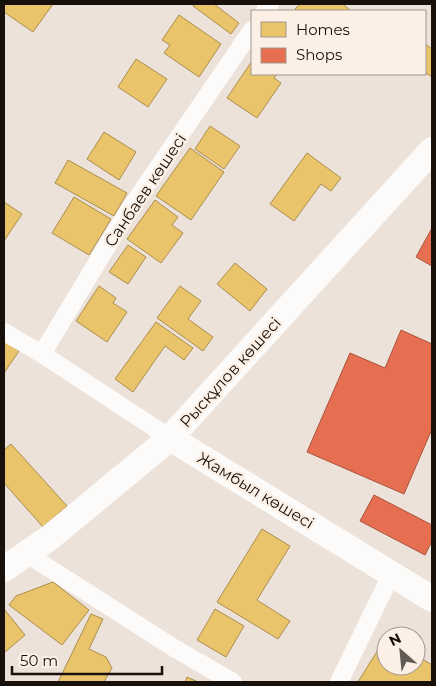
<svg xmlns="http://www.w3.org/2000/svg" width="436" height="686" font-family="Montserrat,sans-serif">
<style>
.homes{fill:#e9c46a;stroke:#aa8e4e}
.shops{fill:#e76f51;stroke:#a9533c}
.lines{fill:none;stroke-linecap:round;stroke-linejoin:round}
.street{stroke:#fcfbf9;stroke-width:18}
.secondary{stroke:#fcfbf9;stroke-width:26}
.labels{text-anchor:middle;stroke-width:5;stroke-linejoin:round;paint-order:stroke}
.street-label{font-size:16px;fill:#18110b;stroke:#fcf0e6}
</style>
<rect width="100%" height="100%" fill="#ede2d9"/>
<g class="homes">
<polygon points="6,4 53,4 33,32 4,12 4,7"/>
<polygon points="194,4 214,4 239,23 231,34 193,6"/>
<polygon points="300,4 343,4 351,11 297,11 295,9"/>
<polygon points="179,15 221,44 199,77 164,53 170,45 162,40"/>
<polygon points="425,44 432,49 432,77 425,72"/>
<polygon points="136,59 167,79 148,107 118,87"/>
<polygon points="252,61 252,74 277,74 274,78 281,83 257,118 227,98"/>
<polygon points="210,126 240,146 224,169 195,149"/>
<polygon points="104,132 136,152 119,180 87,159"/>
<polygon points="190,148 224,172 191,220 156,196"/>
<polygon points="307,153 341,178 331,191 321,184 294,221 270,204"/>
<polygon points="68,160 127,193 114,216 55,183"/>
<polygon points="74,197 111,219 89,255 52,233"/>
<polygon points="155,200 178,217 172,225 183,233 161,263 127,239"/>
<polygon points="4,202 22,214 4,241"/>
<polygon points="128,245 146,257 128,284 109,272"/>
<polygon points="235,263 267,289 250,311 217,284"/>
<polygon points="99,286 116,298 113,303 127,312 107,342 76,321"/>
<polygon points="180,286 201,301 188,319 213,337 203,351 157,318"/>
<polygon points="156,322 193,348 184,360 165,346 133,392 115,379"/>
<polygon points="4,341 19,351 4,373"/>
<polygon points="11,444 67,506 43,527 4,483 4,450"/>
<polygon points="262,529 290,546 257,600 290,621 278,639 217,602"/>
<polygon points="53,582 89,610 62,645 9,605 16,596"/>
<polygon points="4,609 25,635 4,653"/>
<polygon points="215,609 244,626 226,657 197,640"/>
<polygon points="91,614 103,619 89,649 106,657 112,668 104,682 58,682"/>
<polygon points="386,637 386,666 416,666 416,655 432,665 432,682 358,682"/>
<polygon points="187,677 198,682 185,682"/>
</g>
<g class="shops">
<polygon points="432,228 432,266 416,257"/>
<polygon points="401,330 432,344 432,429 404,494 307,452 350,353 385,368"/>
<polygon points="374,495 432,525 432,541 425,555 360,521"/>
</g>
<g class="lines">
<g class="street">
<polyline points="265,11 270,4"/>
<polyline points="4,332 42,354 170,438"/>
<polyline points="42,354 127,213 252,30"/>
<polyline points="27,554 174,648 233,682"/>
<polyline points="339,682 392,573"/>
</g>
<g class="secondary">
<polyline points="170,438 432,599"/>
<polyline points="4,569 48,539 170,438 432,150"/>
</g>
</g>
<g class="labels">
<g class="street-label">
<text transform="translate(145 190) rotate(-56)" y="6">Санбаев көшесі</text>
<text transform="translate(230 372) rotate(-48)" y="6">Рысқұлов көшесі</text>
<text transform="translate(256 490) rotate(31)" y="6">Жамбыл көшесі</text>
</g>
</g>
<rect width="436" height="686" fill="none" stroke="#18110b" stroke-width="10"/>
<rect x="251" y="10" width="175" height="65" fill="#fcf0e6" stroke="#a1978e"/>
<rect x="261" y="22" width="25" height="15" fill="#e9c46a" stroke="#a1978e"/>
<text x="296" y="35" font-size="15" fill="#18110b">Homes</text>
<rect x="261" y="48" width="25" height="15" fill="#e76f51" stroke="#a1978e"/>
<text x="296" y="60" font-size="15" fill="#18110b">Shops</text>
<g transform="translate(401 651) rotate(333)"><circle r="24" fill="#fcf0e6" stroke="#a1978e"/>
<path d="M0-4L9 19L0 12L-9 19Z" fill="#635a53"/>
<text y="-8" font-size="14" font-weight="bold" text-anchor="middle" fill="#18110b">N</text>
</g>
<path d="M12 666v8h150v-8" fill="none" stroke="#18110b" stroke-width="2.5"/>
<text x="20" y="666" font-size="15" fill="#18110b" stroke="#fcf0e6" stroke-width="4" paint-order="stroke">50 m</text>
</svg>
